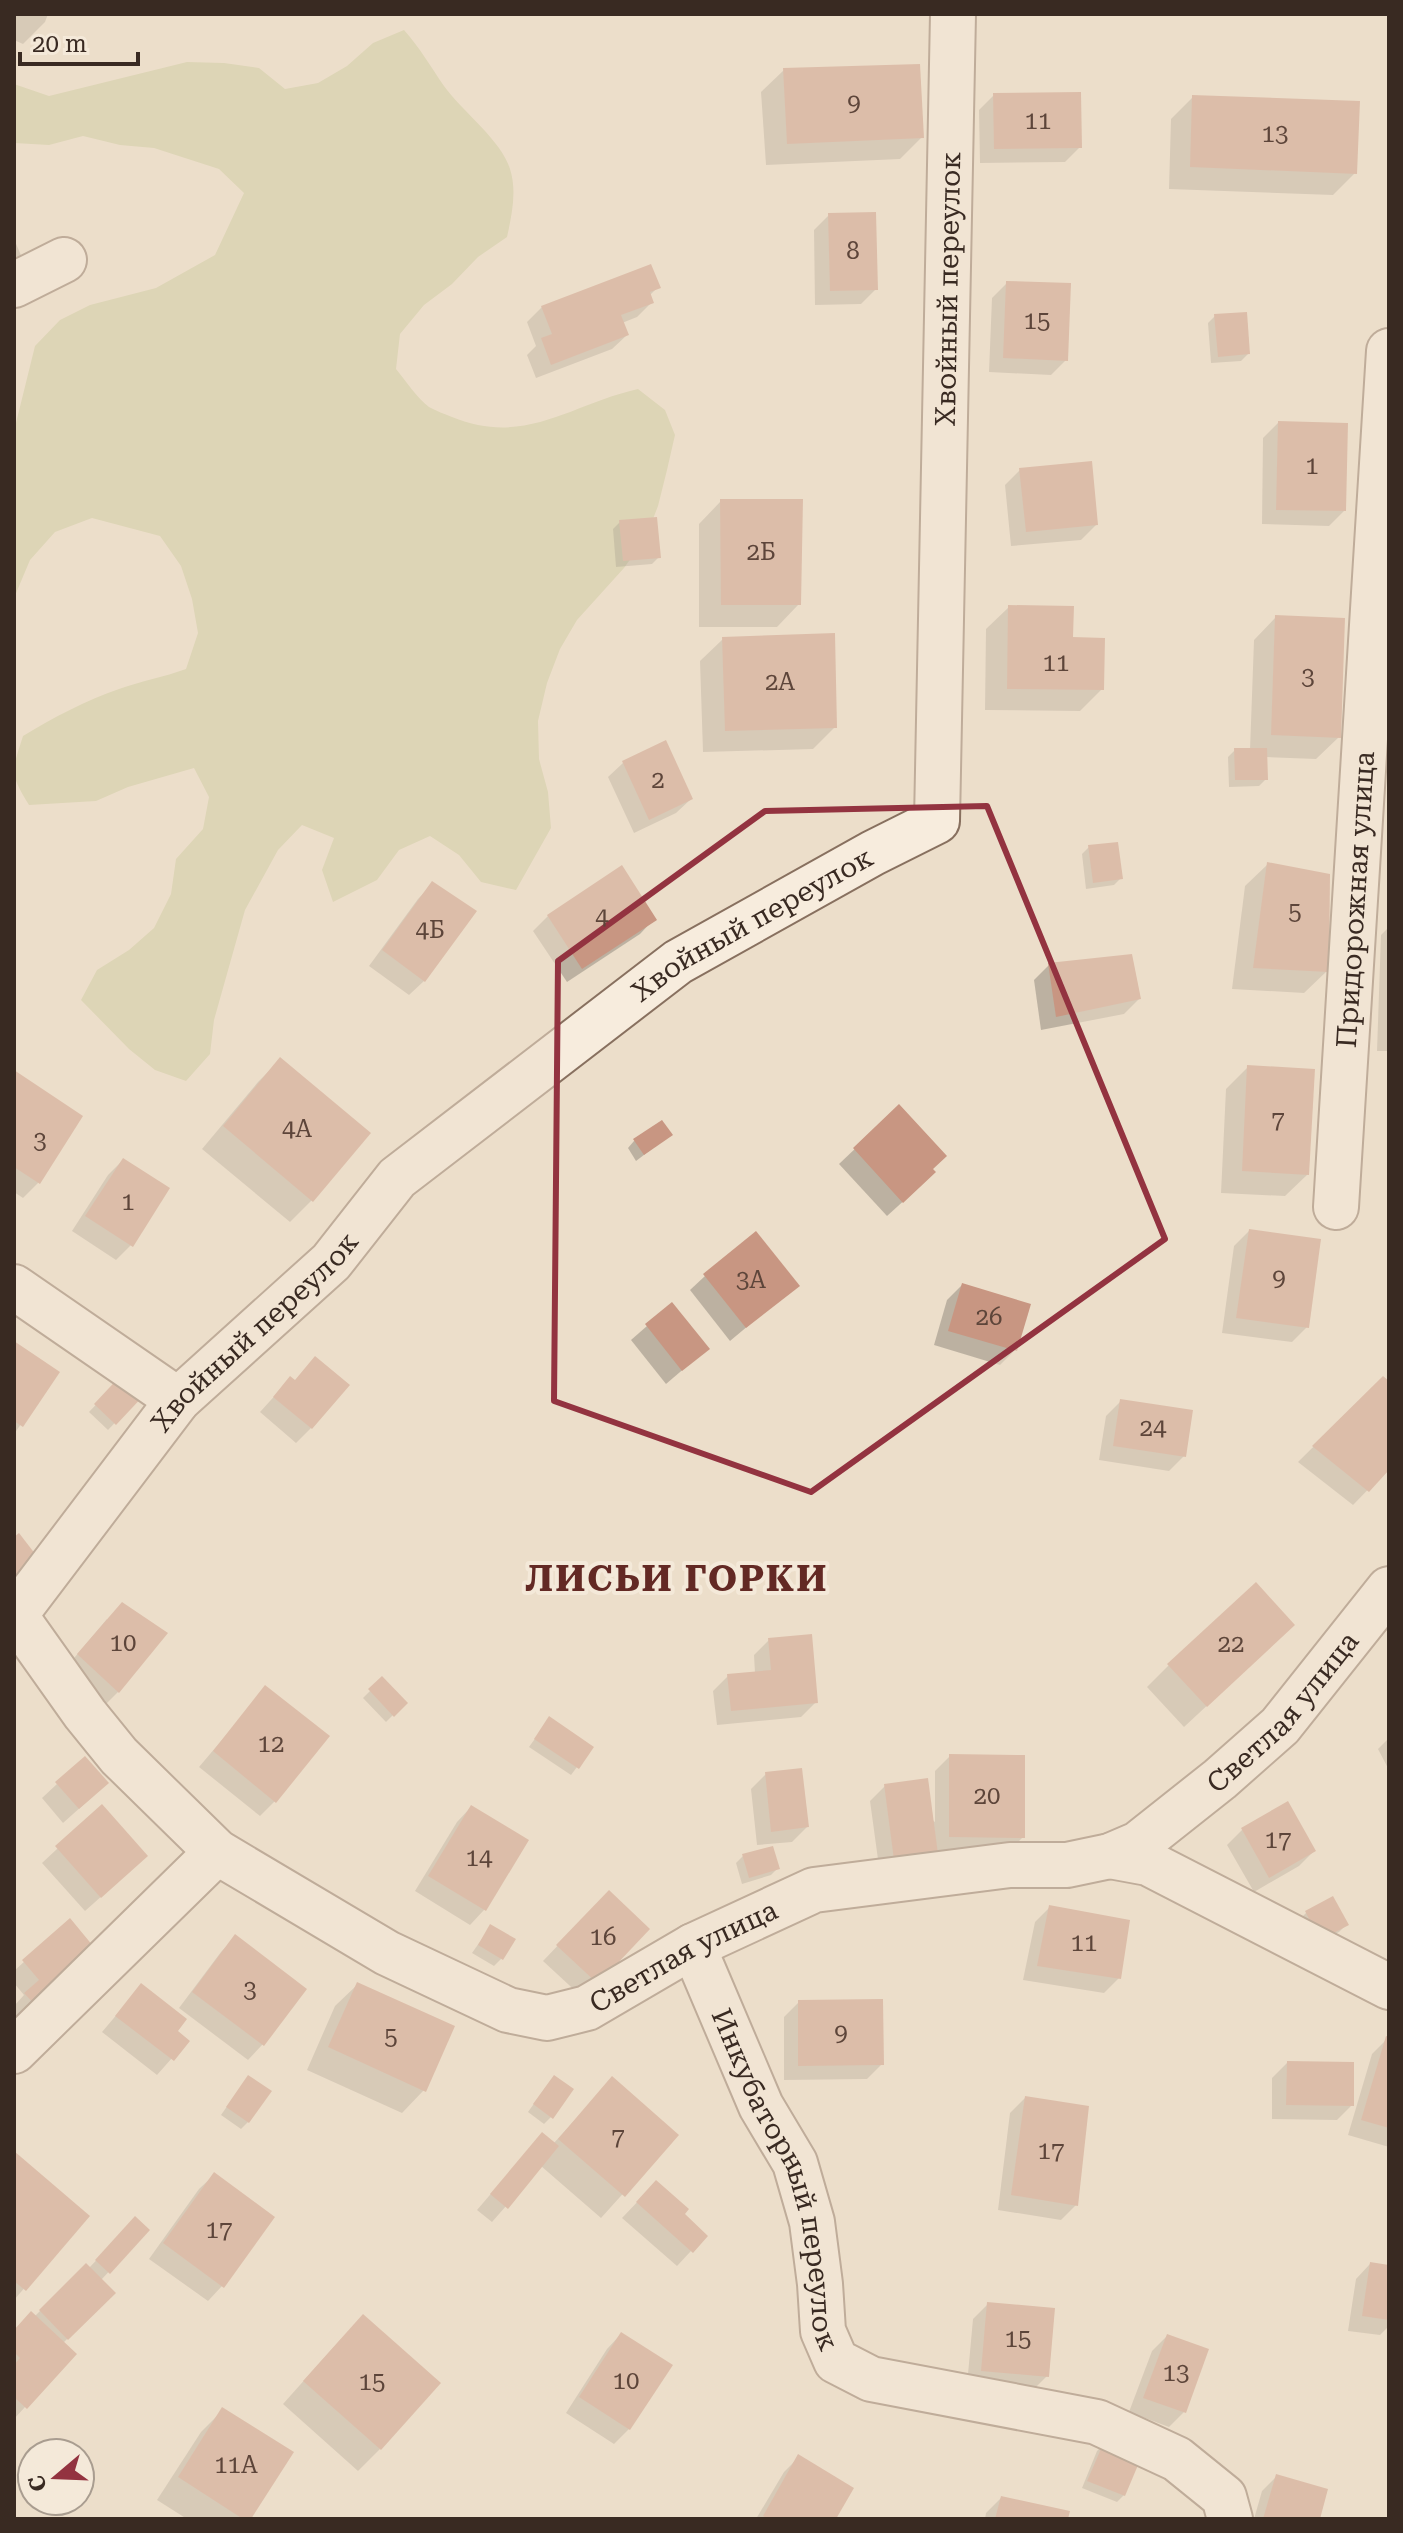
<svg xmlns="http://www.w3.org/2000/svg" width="1403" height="2533" font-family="'Roboto Serif',serif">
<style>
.green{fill:#caca9e}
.shadow{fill:#0003}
.building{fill:#c89682}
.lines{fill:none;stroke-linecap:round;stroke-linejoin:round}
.minor-casing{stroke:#88705f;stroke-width:48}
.minor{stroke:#f7ecdd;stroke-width:44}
.marked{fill:none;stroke:#933340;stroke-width:6;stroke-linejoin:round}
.labels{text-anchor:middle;stroke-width:8;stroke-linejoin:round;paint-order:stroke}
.number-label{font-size:24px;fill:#5d453a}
.street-label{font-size:28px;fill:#392a22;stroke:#f4e9d9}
.district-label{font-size:36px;font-weight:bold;letter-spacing:2px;fill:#632924;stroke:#f4e9d9}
</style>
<rect width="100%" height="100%" fill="#ecdeca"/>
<path class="green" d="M404 30C420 48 431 67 444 86 461 110 502 141 510 169 517 191 512 214 507 237L478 257 452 284 424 305 400 334 396 369C406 381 417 398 429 407 436 411 445 414 452 417 525 447 571 404 638 389L665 410 675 435 667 470 658 506 646 537 624 568 577 620 560 649 547 683 538 721 539 759 548 792 551 828 516 890 481 882 459 855 430 836 399 850 377 880 333 902 322 870 334 838 302 825 278 850 245 910 214 1020 210 1054 186 1081 155 1070 129 1049 81 1000 97 970 129 950 154 928 171 894 176 859 203 829 209 797 194 768 128 787 96 801 29 805C9 773 12 771 23 736 53 718 86 700 119 689 141 681 164 677 186 669L198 633 192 599 181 566 160 536 92 518 55 532 30 560 14 598V431L35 346 60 320 90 305 156 288 215 255 244 193 219 169 154 148 120 145 83 136 49 145 14 143V84L49 96 187 62 224 63 259 68 285 89 318 83 347 66 373 43Z"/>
<g class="shadow">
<polygon points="14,14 48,14 45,22 23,44 14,40"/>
<polygon points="784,70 922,137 900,159 766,165 761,92"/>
<polygon points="994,95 1080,147 1065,162 980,163 979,110"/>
<polygon points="1193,97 1355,173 1333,195 1169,189 1171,119"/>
<polygon points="829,215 876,289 861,304 815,305 814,230"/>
<polygon points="14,239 23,260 14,269"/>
<polygon points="1007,283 1066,360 1051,375 989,372 992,298"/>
<polygon points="658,287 649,296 652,302 637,317 622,323 627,335 612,349 536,378 527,355 536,346 527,322 542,307"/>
<polygon points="1215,316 1248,354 1241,361 1211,363 1208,323"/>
<polygon points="1278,423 1344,511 1329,526 1262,524 1263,438"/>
<polygon points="1020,470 1096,525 1081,540 1011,546 1005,485"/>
<polygon points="721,501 799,604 777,627 699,627 699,524"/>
<polygon points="620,522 659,557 652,564 616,567 613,529"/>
<polygon points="1009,607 1071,639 1102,689 1080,711 985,710 986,629"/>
<polygon points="1276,617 1339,737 1316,759 1266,757 1266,779 1259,786 1229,787 1228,757 1235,750 1250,750 1254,640"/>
<polygon points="723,639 835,727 813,749 703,752 700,661"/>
<polygon points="1389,703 1389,773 1384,773"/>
<polygon points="623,763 691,799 676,813 634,833 608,777"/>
<polygon points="1089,847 1121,878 1114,885 1086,889 1082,854"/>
<polygon points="1268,864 1327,971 1304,993 1232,989 1245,886"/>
<polygon points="432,884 424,981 409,995 369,966 418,899"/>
<polygon points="548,916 654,919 640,934 567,982 533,931"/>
<polygon points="1389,927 1389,1051 1377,1051 1381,935"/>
<polygon points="1049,965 1139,999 1124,1014 1041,1030 1034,980"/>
<polygon points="280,1060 312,1200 290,1222 202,1149 258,1082"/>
<polygon points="1248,1067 1308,1174 1285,1196 1221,1193 1226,1089"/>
<polygon points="14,1074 80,1116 38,1183 23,1198 14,1192"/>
<polygon points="899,1107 931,1170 919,1187 887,1216 839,1164"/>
<polygon points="670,1135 636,1161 628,1148 634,1141"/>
<polygon points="123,1160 131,1245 116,1260 72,1231 108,1175"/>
<polygon points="1249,1231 1307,1327 1292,1342 1222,1333 1234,1246"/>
<polygon points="705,1276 797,1285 730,1341 690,1290"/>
<polygon points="962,1285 1015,1350 1000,1365 934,1345 947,1300"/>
<polygon points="671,1305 707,1349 666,1384 631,1340"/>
<polygon points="14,1344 58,1372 14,1434"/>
<polygon points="315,1359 311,1428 296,1443 260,1412 290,1379 294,1382"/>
<polygon points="124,1375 143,1393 108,1430 89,1412"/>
<polygon points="1383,1378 1389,1384 1389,1468 1353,1505 1298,1462"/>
<polygon points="1121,1401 1184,1456 1169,1471 1099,1460 1106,1416"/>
<polygon points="107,1619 118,1692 103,1707 64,1670"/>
<polygon points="769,1640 816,1702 801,1717 717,1725 713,1691 728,1676 755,1673 754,1655"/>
<polygon points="1270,1647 1184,1727 1147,1687 1169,1665"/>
<polygon points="382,1679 405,1703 386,1722 363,1698"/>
<polygon points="266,1688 275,1801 260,1816 199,1767"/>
<polygon points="549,1719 592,1747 571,1775 529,1747"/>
<polygon points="1389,1738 1389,1770 1378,1749"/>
<polygon points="950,1756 1023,1837 1008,1852 936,1851 880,1874 870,1801 885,1786 935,1822 935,1771"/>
<polygon points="766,1774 807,1827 792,1842 757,1845 751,1789"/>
<polygon points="57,1784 91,1798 63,1823 42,1798"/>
<polygon points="1287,1804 1314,1851 1299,1866 1254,1892 1227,1845 1242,1830"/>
<polygon points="102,1807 131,1870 85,1911 42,1863"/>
<polygon points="471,1807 484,1910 470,1925 415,1891 457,1822"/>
<polygon points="743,1856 778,1868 771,1875 742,1884 736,1863"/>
<polygon points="609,1892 647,1929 582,1997 543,1961"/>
<polygon points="1332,1899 1346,1925 1339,1932 1313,1945 1299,1920 1306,1913"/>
<polygon points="1050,1907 1119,1978 1104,1993 1023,1980 1035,1922"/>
<polygon points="69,1921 96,1952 20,2020 14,2012 14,2006 24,1995 14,1983 14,1971"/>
<polygon points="491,1926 501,1959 494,1966 472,1953"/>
<polygon points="235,1937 305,1989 262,2045 248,2060 179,2008 221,1952"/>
<polygon points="358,1984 424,2090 402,2113 307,2070 335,2006"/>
<polygon points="141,1986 175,2031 187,2041 157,2075 102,2032"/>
<polygon points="799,2002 882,2064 867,2079 784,2080 784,2017"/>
<polygon points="1387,2039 1389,2039 1389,2147 1348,2135 1372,2054"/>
<polygon points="1287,2063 1352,2105 1337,2120 1272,2119 1272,2078"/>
<polygon points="612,2079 676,2135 601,2218 541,2166 492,2222 477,2210 542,2134 553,2144"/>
<polygon points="548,2084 551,2117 544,2124 528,2112"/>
<polygon points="242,2085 248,2122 241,2129 221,2115"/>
<polygon points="1025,2098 1076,2205 1061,2220 998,2210 1010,2113"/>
<polygon points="14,2153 87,2216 14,2300"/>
<polygon points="214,2175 222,2286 208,2301 149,2259 199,2189"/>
<polygon points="642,2197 682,2215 691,2251 677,2266 622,2218"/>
<polygon points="135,2219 148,2230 101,2280 114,2293 63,2343 25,2407 14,2419 14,2332 34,2317 86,2265 89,2268"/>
<polygon points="1370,2264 1389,2267 1389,2326 1380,2335 1348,2331 1356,2279"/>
<polygon points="988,2304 1047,2376 1032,2391 967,2385 973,2319"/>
<polygon points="621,2334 670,2365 629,2429 614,2444 566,2413 607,2349"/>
<polygon points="1167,2336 1184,2412 1169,2427 1129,2412 1152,2351"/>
<polygon points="341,2339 380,2449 358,2471 283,2404"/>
<polygon points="223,2410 249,2519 187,2519 157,2500 201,2432"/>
<polygon points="1104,2444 1124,2495 1117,2502 1082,2488 1097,2451"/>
<polygon points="799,2457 834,2519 756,2519 784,2472"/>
<polygon points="1277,2476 1317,2519 1254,2519 1262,2491"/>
<polygon points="1001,2498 1066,2519 985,2519 986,2513"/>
</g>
<g class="building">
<polygon points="920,64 924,138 787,144 783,68"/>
<polygon points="1081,92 1082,148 994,149 993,93"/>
<polygon points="1192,95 1360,101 1357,174 1190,167"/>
<polygon points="876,212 878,290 830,291 828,213"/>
<polygon points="651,264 661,288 650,292 654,303 621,315 629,335 551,365 541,338 552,334 541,306"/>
<polygon points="1006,281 1071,283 1068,361 1003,358"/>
<polygon points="1247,312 1250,354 1218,357 1214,314"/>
<polygon points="1278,421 1348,423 1346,511 1276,510"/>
<polygon points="1092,461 1098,525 1026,532 1019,468"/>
<polygon points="720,499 803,499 801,605 721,605"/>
<polygon points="657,517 661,558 623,561 619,520"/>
<polygon points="1008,605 1074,606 1073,637 1105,638 1104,690 1007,689"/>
<polygon points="1275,615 1345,618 1341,738 1271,735"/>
<polygon points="835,633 837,728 725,731 722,637"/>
<polygon points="666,740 693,799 649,820 622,761"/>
<polygon points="1234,748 1267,748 1268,780 1235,780"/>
<polygon points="1118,842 1123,879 1093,883 1088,845"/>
<polygon points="1267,862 1330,874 1329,972 1253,968"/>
<polygon points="622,865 657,920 582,969 547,915"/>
<polygon points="432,881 477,911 425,982 382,950"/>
<polygon points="1132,954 1141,999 1056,1017 1048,963"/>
<polygon points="280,1057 371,1133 313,1202 223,1126"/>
<polygon points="1247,1065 1315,1069 1309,1175 1242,1171"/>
<polygon points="14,1070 83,1116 40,1184 14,1167"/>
<polygon points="899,1104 947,1156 933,1169 936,1172 903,1203 853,1148"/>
<polygon points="662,1120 673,1135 644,1155 633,1139"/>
<polygon points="123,1158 170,1188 133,1247 85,1216"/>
<polygon points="1249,1229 1321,1239 1309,1328 1236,1318"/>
<polygon points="756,1231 800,1286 746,1328 703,1274"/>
<polygon points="962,1283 1031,1304 1017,1351 948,1331"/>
<polygon points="672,1302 710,1349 682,1371 645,1324"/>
<polygon points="14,1341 60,1372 23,1427 14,1421"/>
<polygon points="315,1356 350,1385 312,1429 273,1397 290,1376 295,1380"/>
<polygon points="124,1372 146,1393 116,1425 94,1404"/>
<polygon points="1383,1376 1389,1381 1389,1470 1369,1492 1312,1446"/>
<polygon points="1120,1399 1193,1410 1186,1457 1113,1446"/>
<polygon points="19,1533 46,1568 14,1591 14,1537"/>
<polygon points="1256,1582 1295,1625 1207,1707 1167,1664"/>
<polygon points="122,1602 168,1633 119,1693 77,1654"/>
<polygon points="812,1634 818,1703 731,1711 727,1674 771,1670 768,1638"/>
<polygon points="382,1676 408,1703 394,1717 368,1689"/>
<polygon points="265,1685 330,1736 276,1803 213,1751"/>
<polygon points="549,1716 594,1747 579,1769 534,1739"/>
<polygon points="949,1754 1025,1755 1025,1838 949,1837"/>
<polygon points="85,1756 109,1783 79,1809 55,1782"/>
<polygon points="802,1768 809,1827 771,1832 765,1772"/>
<polygon points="928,1778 938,1854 894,1860 884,1784"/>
<polygon points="1288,1801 1316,1851 1269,1878 1241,1828"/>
<polygon points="102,1804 148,1856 101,1898 55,1846"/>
<polygon points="471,1805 529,1840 486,1911 428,1876"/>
<polygon points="773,1846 780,1869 749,1878 742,1854"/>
<polygon points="609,1890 650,1929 598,1984 556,1945"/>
<polygon points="1333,1896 1349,1925 1320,1940 1305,1911"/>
<polygon points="1049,1905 1130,1920 1121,1979 1037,1966"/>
<polygon points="70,1918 98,1952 36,2006 24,1993 39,1980 22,1960"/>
<polygon points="490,1924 516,1939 503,1960 478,1945"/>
<polygon points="235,1934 307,1989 264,2046 192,1992"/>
<polygon points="357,1982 455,2026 426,2092 328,2047"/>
<polygon points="141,1983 187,2019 178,2031 190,2041 174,2061 115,2016"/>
<polygon points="883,1999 884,2065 798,2066 798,2000"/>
<polygon points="1386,2036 1389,2037 1389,2128 1361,2120"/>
<polygon points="1287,2061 1354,2062 1354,2106 1286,2105"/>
<polygon points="248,2075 272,2091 249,2123 226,2107"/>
<polygon points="554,2075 574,2089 553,2119 533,2104"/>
<polygon points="612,2076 679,2135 625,2197 558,2139"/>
<polygon points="1025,2096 1089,2106 1078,2206 1011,2195"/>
<polygon points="542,2132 559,2146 508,2209 490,2194"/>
<polygon points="14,2151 90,2216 26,2291 14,2281"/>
<polygon points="214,2172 275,2217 224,2288 163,2243"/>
<polygon points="656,2180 689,2209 685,2214 708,2236 693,2253 636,2202"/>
<polygon points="135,2216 150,2230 110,2274 95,2260"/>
<polygon points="1370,2262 1389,2265 1389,2320 1362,2316"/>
<polygon points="86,2263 116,2293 68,2340 39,2310"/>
<polygon points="987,2302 1055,2308 1049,2377 981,2371"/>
<polygon points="31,2311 77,2354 27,2409 14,2397 14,2365 20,2358 14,2352 14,2330"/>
<polygon points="363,2314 441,2383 381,2450 303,2381"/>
<polygon points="621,2332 673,2365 630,2430 579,2397"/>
<polygon points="1167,2334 1209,2349 1186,2413 1143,2398"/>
<polygon points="222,2407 294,2452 251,2519 243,2519 178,2477"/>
<polygon points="1104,2442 1141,2458 1125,2496 1087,2481"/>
<polygon points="798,2454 854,2488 836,2519 768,2519 763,2516"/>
<polygon points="1276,2474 1328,2489 1320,2519 1263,2519"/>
<polygon points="1001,2496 1070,2511 1068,2519 995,2519"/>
</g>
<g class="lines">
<g class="minor-casing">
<g id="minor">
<polyline points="14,285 64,260"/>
<path id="s1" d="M1336 1207 1389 351"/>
<polyline points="14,1287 178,1400"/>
<path id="s2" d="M14 1614 85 1714 119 1756 217 1852 387 1953 508 2010 547 2018 587 2008 693 1946 814 1890 1010 1865H1067L1110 1856 1138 1844 1220 1779 1280 1726 1389 1589"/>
<path id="s3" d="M15 1615 178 1400 331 1262 397 1178 678 962 873 853 937 821 953 14"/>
<polyline points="1110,1856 1148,1863 1389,1987"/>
<path id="s4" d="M693 1946 761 2106 795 2163 812 2222 820 2284 823 2331 836 2361 871 2379 1097 2422 1177 2459 1224 2497 1230 2519"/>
<polyline points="14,2051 217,1852"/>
</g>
</g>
<use href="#minor" class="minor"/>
</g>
<path d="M0 0H1403V2533H0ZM987 806 1165 1239 811 1492 554 1401 558 961 765 811Z" fill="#ecdeca" fill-opacity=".55" fill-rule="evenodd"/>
<path class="marked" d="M987 806 1165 1239 811 1492 554 1401 558 961 765 811Z"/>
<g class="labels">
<g class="number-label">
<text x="854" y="111">9</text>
<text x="1038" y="129">11</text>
<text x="1275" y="142">13</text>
<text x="853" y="259">8</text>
<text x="1037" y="329">15</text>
<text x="1312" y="474">1</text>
<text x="761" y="560">2Б</text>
<text x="1056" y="671">11</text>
<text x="1308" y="685">3</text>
<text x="780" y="690">2А</text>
<text x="658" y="788">2</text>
<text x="1295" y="920">5</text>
<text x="602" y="925">4</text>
<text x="430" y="938">4Б</text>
<text x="1278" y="1128">7</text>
<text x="297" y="1137">4А</text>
<text x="40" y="1149">3</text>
<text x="128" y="1210">1</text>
<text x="1279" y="1286">9</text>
<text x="751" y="1288">3А</text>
<text x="989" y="1325">26</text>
<text x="1153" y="1436">24</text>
<text x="123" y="1651">10</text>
<text x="1231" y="1652">22</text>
<text x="271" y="1752">12</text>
<text x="987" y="1804">20</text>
<text x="1278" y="1848">17</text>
<text x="479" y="1866">14</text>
<text x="603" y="1945">16</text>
<text x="1084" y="1951">11</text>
<text x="250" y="1998">3</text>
<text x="841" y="2041">9</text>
<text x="391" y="2045">5</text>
<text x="618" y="2145">7</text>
<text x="1051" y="2159">17</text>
<text x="219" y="2238">17</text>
<text x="1018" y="2347">15</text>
<text x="1176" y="2381">13</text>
<text x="626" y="2389">10</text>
<text x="372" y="2390">15</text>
<text x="236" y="2473">11А</text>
</g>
<g class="street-label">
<text dy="10" stroke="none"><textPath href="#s3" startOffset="1764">Хвойный переулок</textPath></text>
<text dy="10" stroke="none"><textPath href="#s1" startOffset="308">Придорожная улица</textPath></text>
<text dy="10" stroke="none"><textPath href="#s3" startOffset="1020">Хвойный переулок</textPath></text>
<text dy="10" stroke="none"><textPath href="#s3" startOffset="372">Хвойный переулок</textPath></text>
<text dy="10" stroke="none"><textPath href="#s2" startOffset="1508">Светлая улица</textPath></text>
<text dy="10" stroke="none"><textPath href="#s2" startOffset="836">Светлая улица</textPath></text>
<text dy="10" stroke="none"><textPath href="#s4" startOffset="250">Инкубаторный переулок</textPath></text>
</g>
<g class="district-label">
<text x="677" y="1591">ЛИСЬИ ГОРКИ</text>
</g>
</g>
<rect width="1403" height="2533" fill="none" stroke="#392a22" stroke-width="32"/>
<g transform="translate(56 2477) rotate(251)"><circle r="38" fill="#f4e9d9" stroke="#a99d90" stroke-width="2"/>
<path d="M0-6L14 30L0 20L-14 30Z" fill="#933340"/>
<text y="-12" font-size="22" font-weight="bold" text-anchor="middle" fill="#392a22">С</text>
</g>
<path d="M20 52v12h118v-12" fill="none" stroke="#392a22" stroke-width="4"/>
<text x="32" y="52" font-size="24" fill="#392a22" stroke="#f4e9d9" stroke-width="6" paint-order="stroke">20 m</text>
</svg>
